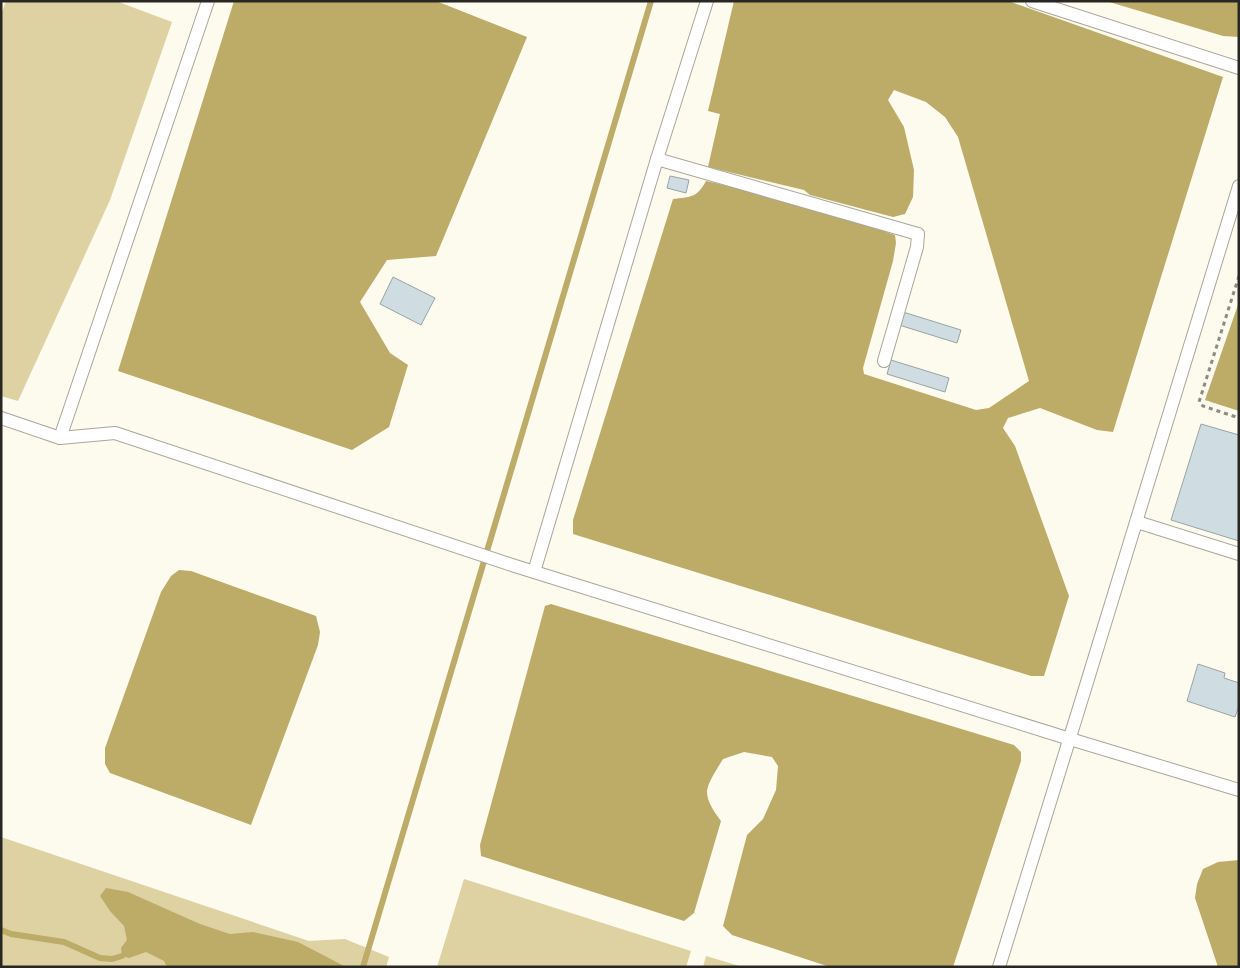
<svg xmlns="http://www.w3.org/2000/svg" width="1240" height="968" font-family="Cabin,sans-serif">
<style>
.green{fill:#ded1a2}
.water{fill:#bdab68}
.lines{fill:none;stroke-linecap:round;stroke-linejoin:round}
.stream{stroke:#bdab68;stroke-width:6}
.building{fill:#cfdce1;stroke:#97a4a8}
.service-casing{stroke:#a9a69b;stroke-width:14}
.path{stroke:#8d8b83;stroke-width:3;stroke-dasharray:4 4;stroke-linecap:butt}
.service{stroke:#fff;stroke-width:12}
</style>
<rect width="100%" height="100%" fill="#fdfaee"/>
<g class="green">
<polygon points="6,1 116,1 172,22 110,200 18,401 1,396 1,15"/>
<polygon points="1,837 309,941 345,939 389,957 386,967 1,967"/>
<polygon points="464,879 691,951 686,967 437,967"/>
<polygon points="706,956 743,967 703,967"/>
</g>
<g class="water">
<polygon points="234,1 436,1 527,37 436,256 387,260 360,302 390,353 408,365 389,427 352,450 118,371"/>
<path d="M734 1H1008L1223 77 1113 432 1097 430 1040 408 1008 418 1003 428 1015 446 1069 596 1044 676H1031L573 534V520L673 199C690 197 697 198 706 181L802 203 895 235 896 243 893 261 863 368 864 374 976 410 989 408 1029 381 958 137 945 117 926 102 894 90 888 100 904 127 914 170 913 197 905 214 893 217 810 195 804 190 708 167 720 114 708 111Z"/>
<polygon points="1106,1 1239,1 1239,37 1223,36"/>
<polygon points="1239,302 1239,411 1205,400"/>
<polygon points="179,570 191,571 316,616 320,632 318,645 251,825 110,773 105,764 105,748 161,592 171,576"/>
<path d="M551 604 1014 745 1021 752V761L953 967H830L732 935 723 926 747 835 763 819 776 790 778 766 772 757 744 752 723 759C719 766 707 783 707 792 707 802 715 813 721 821L694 913 684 921 481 856 480 845 545 606Z"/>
<polygon points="1239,860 1239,967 1218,967 1195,898 1197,884 1203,869 1218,862"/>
<polygon points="106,888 128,892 200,924 230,934 253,932 298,942 346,967 167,967 164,961 146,952 129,958 122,956 121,948 127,940 124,926 110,911 100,896"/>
</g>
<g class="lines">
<g class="stream">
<polyline points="1,930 11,934 64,942 100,958 112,959 122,956"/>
<polyline points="363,967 651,1"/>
</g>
</g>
<g class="building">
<polygon points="670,176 689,180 686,193 667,188"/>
<polygon points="393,277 435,298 421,325 380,304"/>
<polygon points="903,312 961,330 957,343 899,325"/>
<polygon points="891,360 949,378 945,392 887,374"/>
<polygon points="1201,424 1239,435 1239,541 1171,520"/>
<polygon points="1198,664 1225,673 1224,678 1239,683 1239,706 1235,717 1187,701"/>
</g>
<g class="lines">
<g class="service-casing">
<g id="service">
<polyline points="1032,1 1239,68"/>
<polyline points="657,159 918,234 917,247 884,361"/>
<polyline points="1,418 60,438 115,433 515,566 1070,739 1239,790"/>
<polyline points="60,438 208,1"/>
<polyline points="1137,522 1239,554"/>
<polyline points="534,572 657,159 707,1"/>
<path d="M999 967C1080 707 1159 446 1239 186"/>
</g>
</g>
<polyline class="path" points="1239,276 1199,402 1203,406 1239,418"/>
<use href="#service" class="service"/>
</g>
<rect width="1240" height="968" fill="none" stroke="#282723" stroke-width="5"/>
</svg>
